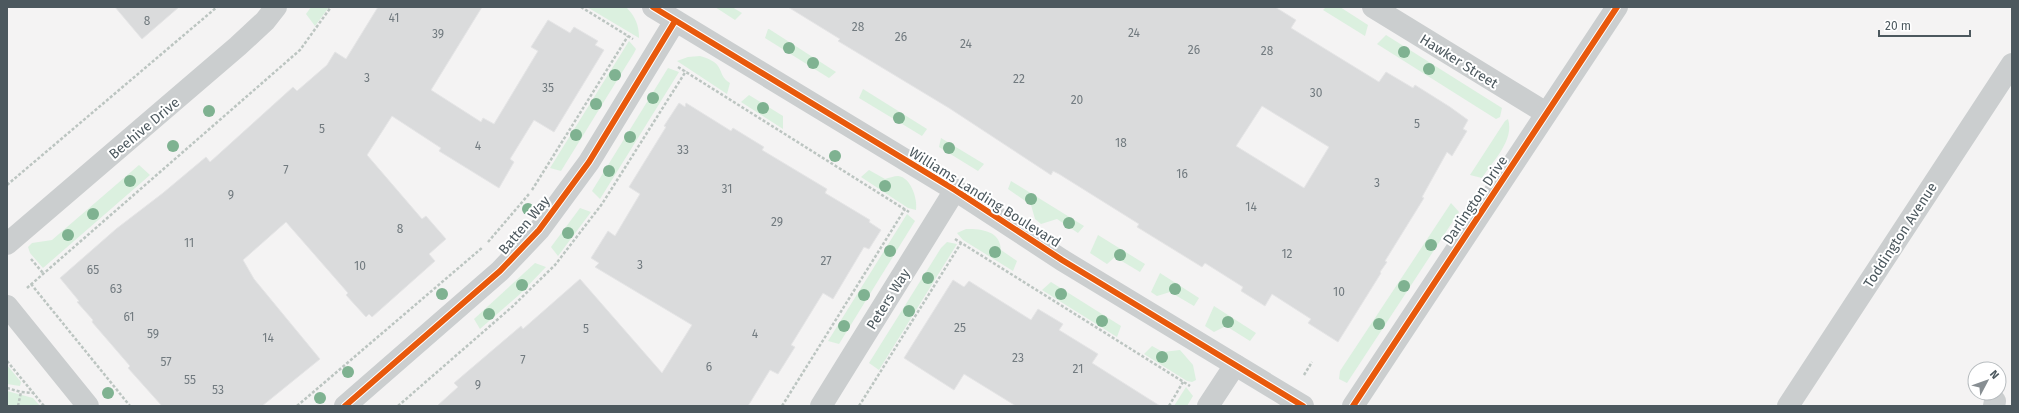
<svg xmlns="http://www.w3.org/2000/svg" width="2019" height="413" font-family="'Fira Sans',sans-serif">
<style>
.green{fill:#dbf0df}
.building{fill:#dadbdc;stroke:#e5e5e6;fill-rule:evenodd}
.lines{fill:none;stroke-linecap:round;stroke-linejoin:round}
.path{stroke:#bcc5c1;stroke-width:2.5;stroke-dasharray:3 2;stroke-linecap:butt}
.minor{stroke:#cbcecf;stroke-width:22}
.cycleway-casing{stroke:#fff;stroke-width:8}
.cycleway{stroke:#e8590c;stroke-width:6}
.tree{fill:#7fb291}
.labels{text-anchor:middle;stroke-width:4;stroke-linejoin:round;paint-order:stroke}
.number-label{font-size:12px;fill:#717a7f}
.street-label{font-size:14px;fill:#4c585e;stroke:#fff}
</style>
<rect width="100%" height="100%" fill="#f4f3f3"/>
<g class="green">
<polygon points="311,7 329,7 315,26 306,14"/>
<path d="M587 7H626C635 16 639 25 639 38Z"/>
<polygon points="715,7 732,7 742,13 735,20"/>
<polygon points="1326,7 1340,7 1368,25 1365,36 1323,10"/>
<polygon points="768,29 769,29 836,72 829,78 765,38"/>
<polygon points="1386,35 1502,108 1500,117 1496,119 1377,44"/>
<polygon points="629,41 636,49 634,53 561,171 550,168"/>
<path d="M700 56C728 64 715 74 730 83L727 94 677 61 688 57Z"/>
<polygon points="668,68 679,72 600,199 592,191"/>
<polygon points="863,89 927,129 922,136 859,98"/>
<polygon points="749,95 783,116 783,129 741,102"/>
<path d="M1508 119C1515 140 1492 162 1482 178L1470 175 1505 121Z"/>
<polygon points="941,138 984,164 978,171 939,147"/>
<polygon points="139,165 150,175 43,268 30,253 28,247 32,243 52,240"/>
<path d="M869 170 885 179C889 178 894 176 898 176 911 177 918 200 916 210L908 208 861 177Z"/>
<polygon points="1011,181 1084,226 1078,233 1057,219 1041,224 1035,219 1031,205 1008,189"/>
<polygon points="1451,203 1459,212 1347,383 1339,379 1340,371"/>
<polygon points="580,208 591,212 558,256 551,247"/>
<polygon points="907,214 915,221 839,344 828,341"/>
<path d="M966 229C983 229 1000 231 1001 250L1017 261 1013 271 963 240 957 233Z"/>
<polygon points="1098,235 1145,264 1140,272 1115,257 1107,264 1090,253"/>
<polygon points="947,242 957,244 879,370 869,363 941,248"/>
<polygon points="535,263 546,267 519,295 480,329 474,319"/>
<polygon points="1160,273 1199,298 1194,306 1170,292 1157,296 1151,292"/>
<polygon points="1051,282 1121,326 1117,337 1042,290"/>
<polygon points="1214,306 1256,333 1250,341 1226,326 1214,332 1205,326"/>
<polygon points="1152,346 1163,352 1180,350 1193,365 1196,380 1192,382 1187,381 1144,354"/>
<polygon points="7,365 21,382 20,386 7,384"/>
<polygon points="1186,387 1193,396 1187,406 1174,406"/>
<polygon points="7,391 33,398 40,406 7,406"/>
</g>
<g class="building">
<polygon points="115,7 179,7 142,39"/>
<polygon points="378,7 482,7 431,90 481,122 483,118 494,124 538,51 531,47 548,20 570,33 574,27 598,41 595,45 604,50 554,132 534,120 510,159 514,162 499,188 439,151 441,148 392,116 367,155 422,219 426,216 446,239 429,254 435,261 372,317 369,314 366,317 346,295 348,293 286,222 243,260 254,279 320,359 262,406 162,406 128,368 130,366 92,322 93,320 77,302 79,301 60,278 116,229 163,193 206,157 210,162 293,87 297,91 327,65 335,52 346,59"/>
<path d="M788 7H1275L1296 20 1291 28 1379 82 1386 72 1413 88 1415 85 1450 107 1468 120 1463 129 1467 131 1452 156 1447 152 1422 197 1424 198 1385 261 1387 262 1380 272 1381 273 1338 342 1308 323 1311 319 1272 294 1265 306 1241 291 1243 287 1205 263 1202 267 1137 227 1139 224 1059 174 1053 171 1051 175 949 108 838 41 840 39ZM1262 106 1329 147 1304 188 1236 146Z"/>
<polygon points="679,103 685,107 686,103 731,131 733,128 764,147 762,150 827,189 825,193 870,220 869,222 881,230 869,249 864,247 833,299 823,293 791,345 795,347 778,374 770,370 748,406 437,406 458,387 454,383 521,326 523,329 580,279 662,373 692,325 595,267 599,263 591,258 608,231 615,236 640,194 629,187 666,127 664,126"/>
<polygon points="953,280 964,287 969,281 1031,320 1038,309 1063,324 1059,330 1098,354 1092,363 1160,406 1016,406 964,374 954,390 904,358"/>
</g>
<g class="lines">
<g class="path">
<polyline points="581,7 633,39"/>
<polyline points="678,67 909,212"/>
<polyline points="7,185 217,7"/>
<polyline points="532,190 628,36"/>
<polyline points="955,239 1190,386"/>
<polyline points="488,242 529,194"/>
<polyline points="31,259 43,273"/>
<polyline points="31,284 130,406"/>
<polyline points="27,288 300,50 331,7"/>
<polyline points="7,361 44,406"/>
<polyline points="1304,375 1312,362"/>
<polyline points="7,388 21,392"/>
<polyline points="18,406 21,392 34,393"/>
<polyline points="297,406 483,247"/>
<polyline points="398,406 513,306 555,265 602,204 686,71"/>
<polyline points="782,406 905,209"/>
<polyline points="859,406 961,243"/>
<polyline points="1169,406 1183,382"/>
</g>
<g class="minor">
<polyline points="653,7 955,190 1062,260 1303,406"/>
<polyline points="1373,7 1546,113"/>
<polyline points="7,244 238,46 265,21 276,7"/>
<polyline points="7,306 88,406"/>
<polyline points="345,406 500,271 539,230 589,162 675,21"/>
<polyline points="821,406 955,190"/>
<polyline points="1208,406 1235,365"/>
<polyline points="1353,406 1617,7"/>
<polyline points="1788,406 2012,64"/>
<polyline points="1994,406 1995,401"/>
</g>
<g class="cycleway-casing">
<g id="cycleway">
<polyline points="653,7 955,190 1062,260 1303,406"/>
<polyline points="345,406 500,271 539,230 589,162 675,21"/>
<polyline points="1353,406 1617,7"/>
</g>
</g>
<use href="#cycleway" class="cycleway"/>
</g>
<g class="tree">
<circle cx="789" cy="48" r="6"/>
<circle cx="1404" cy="52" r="6"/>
<circle cx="813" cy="63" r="6"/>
<circle cx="1429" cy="69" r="6"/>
<circle cx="615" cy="75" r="6"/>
<circle cx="653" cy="98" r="6"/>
<circle cx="596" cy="104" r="6"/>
<circle cx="763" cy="108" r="6"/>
<circle cx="209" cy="111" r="6"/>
<circle cx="899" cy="118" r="6"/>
<circle cx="576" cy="135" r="6"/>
<circle cx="630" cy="137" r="6"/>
<circle cx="173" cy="146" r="6"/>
<circle cx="949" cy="148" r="6"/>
<circle cx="835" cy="156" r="6"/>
<circle cx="609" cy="171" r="6"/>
<circle cx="130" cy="181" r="6"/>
<circle cx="885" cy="186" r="6"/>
<circle cx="1031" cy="199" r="6"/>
<circle cx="528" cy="209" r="6"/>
<circle cx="93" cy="214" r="6"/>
<circle cx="1069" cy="223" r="6"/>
<circle cx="568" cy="233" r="6"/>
<circle cx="68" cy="235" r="6"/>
<circle cx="1431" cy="245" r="6"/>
<circle cx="890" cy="251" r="6"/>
<circle cx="995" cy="252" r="6"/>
<circle cx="1120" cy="255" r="6"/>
<circle cx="928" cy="278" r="6"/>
<circle cx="522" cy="285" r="6"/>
<circle cx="1404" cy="286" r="6"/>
<circle cx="1175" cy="289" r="6"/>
<circle cx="442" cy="294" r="6"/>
<circle cx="1061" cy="294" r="6"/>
<circle cx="864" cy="295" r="6"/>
<circle cx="909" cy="311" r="6"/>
<circle cx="489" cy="314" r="6"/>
<circle cx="1102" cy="321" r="6"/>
<circle cx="1228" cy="322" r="6"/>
<circle cx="1379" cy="324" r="6"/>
<circle cx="844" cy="326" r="6"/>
<circle cx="1162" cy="357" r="6"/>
<circle cx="348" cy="372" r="6"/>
<circle cx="108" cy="393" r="6"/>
<circle cx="320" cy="398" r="6"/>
</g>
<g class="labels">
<g class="number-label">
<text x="394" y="22">41</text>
<text x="147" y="25">8</text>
<text x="858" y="31">28</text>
<text x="1134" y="37">24</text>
<text x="438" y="38">39</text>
<text x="901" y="41">26</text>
<text x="966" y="48">24</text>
<text x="1194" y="54">26</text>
<text x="1267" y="55">28</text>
<text x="367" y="82">3</text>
<text x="1019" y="83">22</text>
<text x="548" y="92">35</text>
<text x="1316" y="97">30</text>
<text x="1077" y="104">20</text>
<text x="1417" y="128">5</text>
<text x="322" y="133">5</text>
<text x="1121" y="147">18</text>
<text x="478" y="150">4</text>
<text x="683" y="154">33</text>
<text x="286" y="174">7</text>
<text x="1182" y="178">16</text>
<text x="1377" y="187">3</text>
<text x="727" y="193">31</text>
<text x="231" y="199">9</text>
<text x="1251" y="211">14</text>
<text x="777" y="226">29</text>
<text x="400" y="233">8</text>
<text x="189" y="247">11</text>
<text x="1287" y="258">12</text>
<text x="826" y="265">27</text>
<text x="640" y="269">3</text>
<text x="360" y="270">10</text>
<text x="93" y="274">65</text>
<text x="116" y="293">63</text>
<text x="1339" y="296">10</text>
<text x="129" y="321">61</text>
<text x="960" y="332">25</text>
<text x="586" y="333">5</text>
<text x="153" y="338">59</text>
<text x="755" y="338">4</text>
<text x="268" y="342">14</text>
<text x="1018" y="362">23</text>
<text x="523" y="364">7</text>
<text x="166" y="366">57</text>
<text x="709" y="371">6</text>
<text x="1078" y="373">21</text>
<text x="190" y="384">55</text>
<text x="478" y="389">9</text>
<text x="218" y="394">53</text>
</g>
<g class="street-label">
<text transform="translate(1459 61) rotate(32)" y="5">Hawker Street</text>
<text transform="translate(144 128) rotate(-40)" y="5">Beehive Drive</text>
<text transform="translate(985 197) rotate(32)" y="5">Williams Landing Boulevard</text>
<text transform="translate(1475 200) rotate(-56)" y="5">Darlington Drive</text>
<text transform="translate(524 225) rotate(-50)" y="5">Batten Way</text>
<text transform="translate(1900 235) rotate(-57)" y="5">Toddington Avenue</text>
<text transform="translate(888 299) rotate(-58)" y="5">Peters Way</text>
</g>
</g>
<rect width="2019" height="413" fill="none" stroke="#4c585e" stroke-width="16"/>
<g transform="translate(1987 381) rotate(49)"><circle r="19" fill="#ffffff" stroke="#b7bcbf"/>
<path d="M0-3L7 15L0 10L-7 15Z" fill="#878e92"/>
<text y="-6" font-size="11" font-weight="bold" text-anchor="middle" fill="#4c585e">N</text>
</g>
<path d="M1879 30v6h91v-6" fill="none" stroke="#4c585e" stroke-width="2"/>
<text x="1885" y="30" font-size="12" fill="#4c585e" stroke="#ffffff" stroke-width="3" paint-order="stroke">20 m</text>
</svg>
